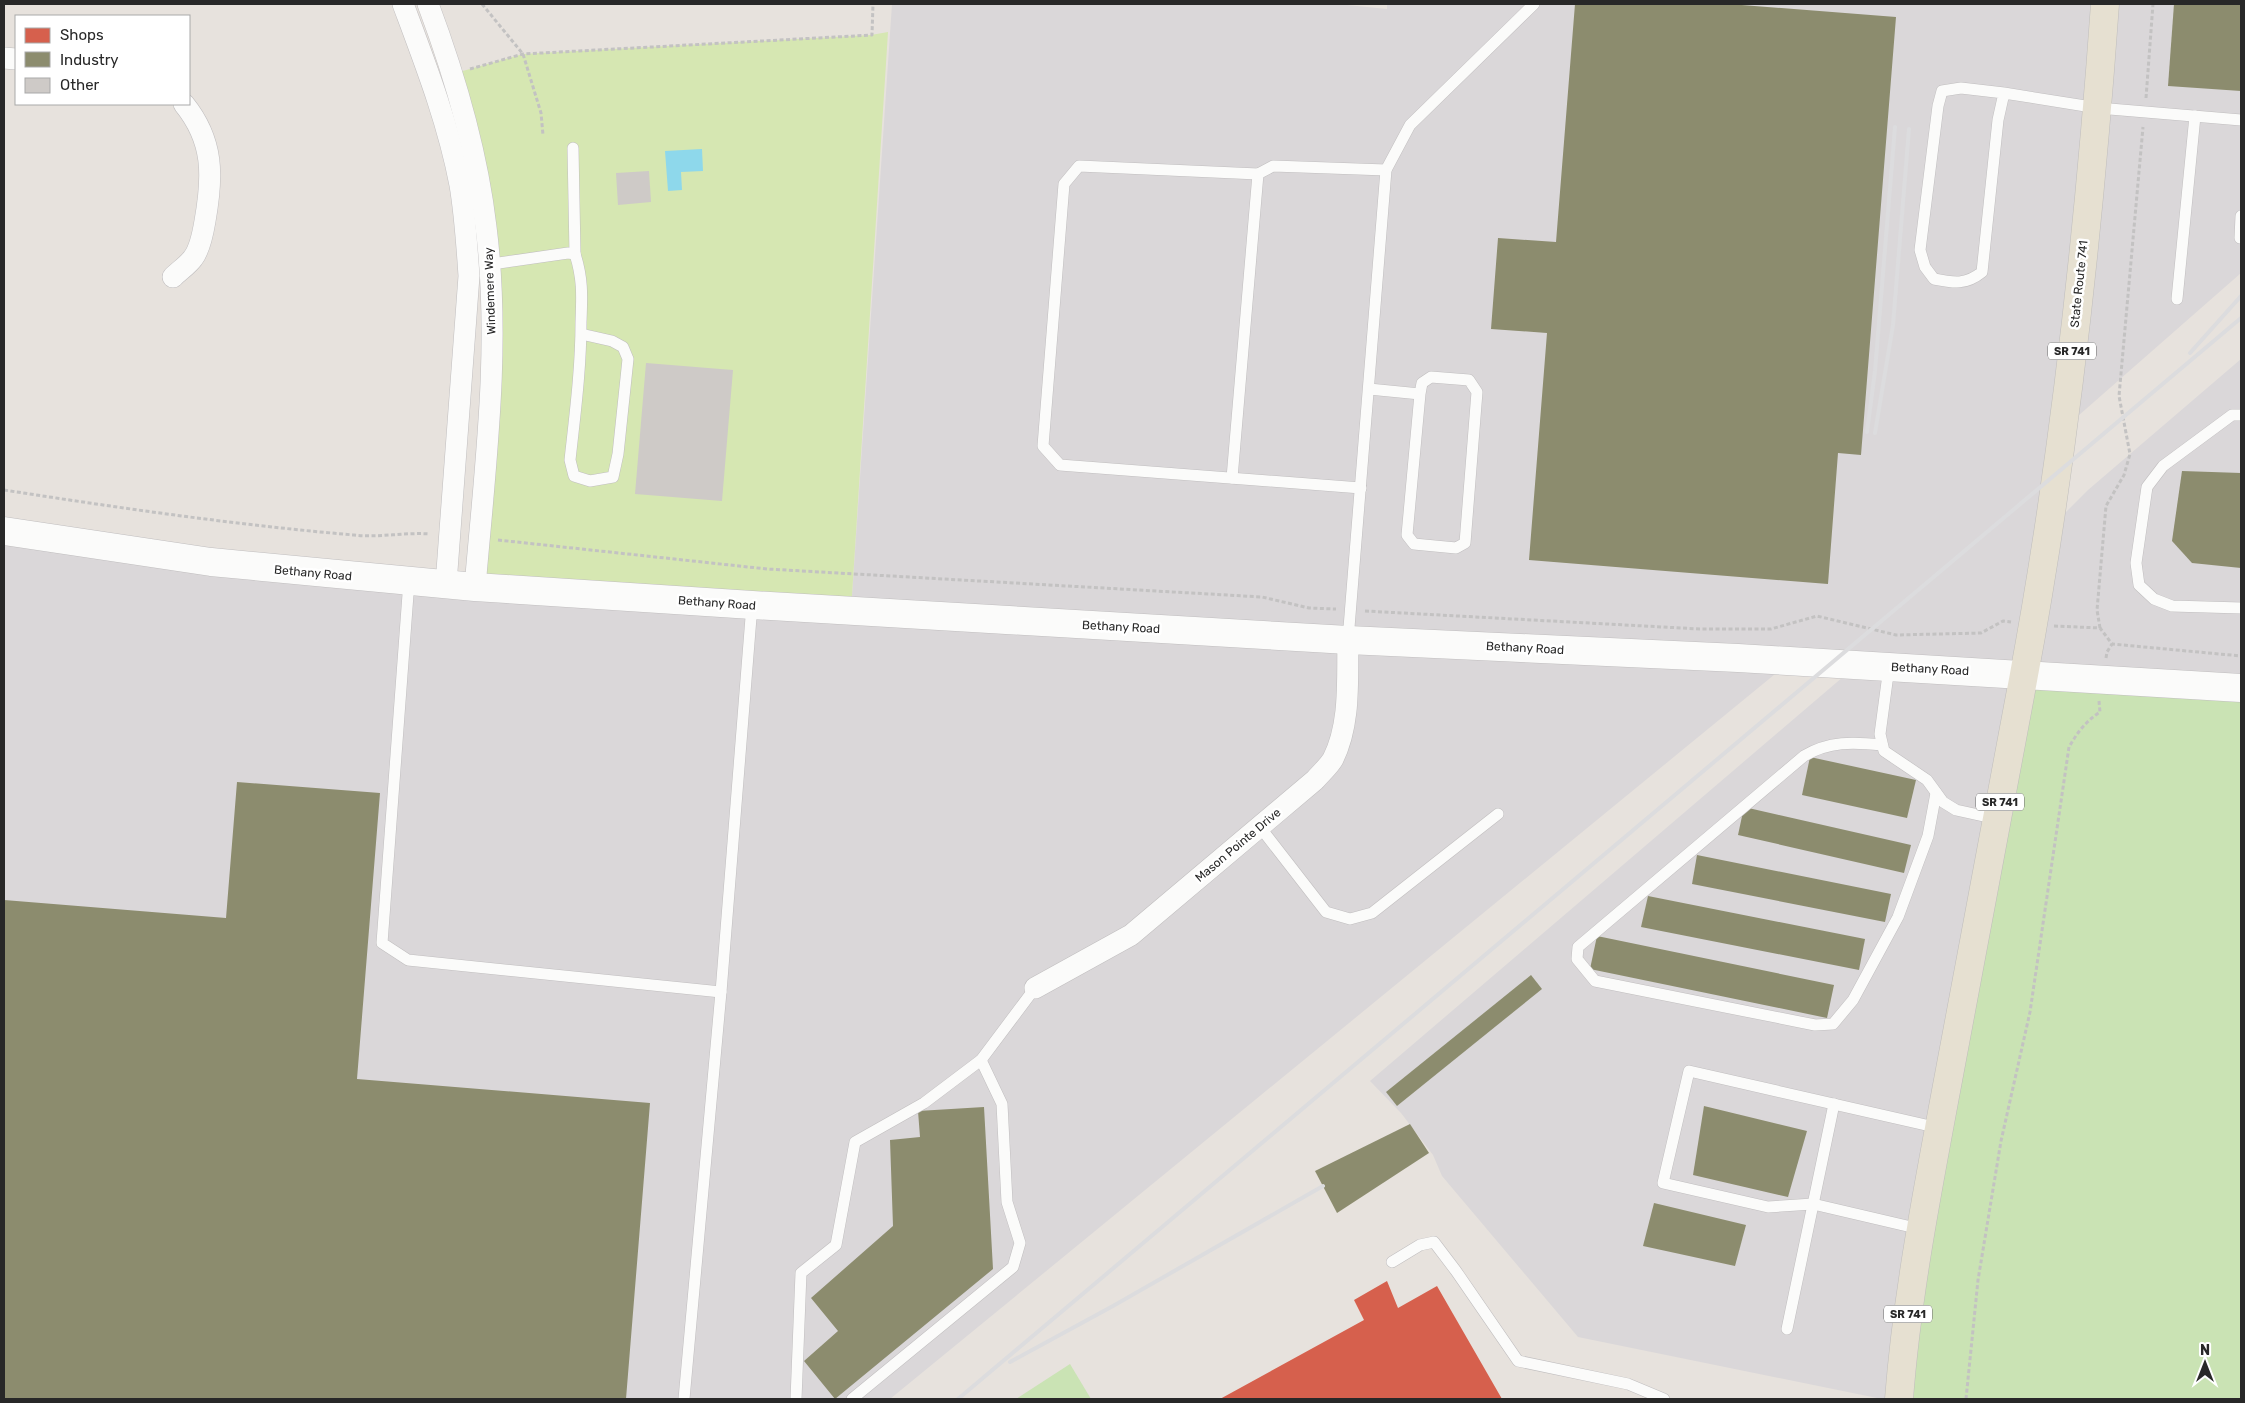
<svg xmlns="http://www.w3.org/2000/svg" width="2245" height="1403" font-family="Rubik,sans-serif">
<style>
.industrial{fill:#dad7d9}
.green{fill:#cae3b4}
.pitch{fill:#d6e7b2}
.water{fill:#8ed8eb}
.shops{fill:#d6604d}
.industry{fill:#8c8c6e}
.building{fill:#cecac7}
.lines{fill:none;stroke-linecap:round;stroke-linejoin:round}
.service-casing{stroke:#c0bebf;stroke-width:12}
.minor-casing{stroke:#c0bebf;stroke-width:22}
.secondary-casing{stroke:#c0bebf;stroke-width:29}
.primary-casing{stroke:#bfbdbc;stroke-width:29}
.path{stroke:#c3c2c2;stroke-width:3;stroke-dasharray:4 2.5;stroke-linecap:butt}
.service{stroke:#fbfbfa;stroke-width:11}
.minor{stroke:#fbfbfa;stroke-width:21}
.secondary{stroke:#fbfbfa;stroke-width:28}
.primary{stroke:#e6e0d1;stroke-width:28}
.rail{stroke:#dcdcde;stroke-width:4}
.labels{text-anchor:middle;stroke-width:5;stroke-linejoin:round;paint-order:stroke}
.shield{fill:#fff;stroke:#686868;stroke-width:1}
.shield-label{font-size:11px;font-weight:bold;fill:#282828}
.street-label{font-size:12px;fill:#282828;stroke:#fff}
</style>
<rect width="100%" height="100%" fill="#e7e2dd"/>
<polygon class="industrial" points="892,4 1337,4 1387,9 1387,4 2241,4 2241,273 2062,430 2049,529 2088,490 2241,359 2241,688 1900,1399 1882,1399 1578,1337 1442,1176 1433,1155 1401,1113 1370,1081 1857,665 1791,661 890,1399 4,1399 4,531 851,611"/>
<g class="green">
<polygon points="2024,675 2241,688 2241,1399 1900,1399"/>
<polygon points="1070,1364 1091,1399 1016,1399"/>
</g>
<polygon class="pitch" points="888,32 851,611 475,587 492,342 452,74 523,54 871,35"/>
<polygon class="water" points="702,149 703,171 681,172 682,190 668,191 665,151"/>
<polygon class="shops" points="1387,1281 1398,1308 1437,1286 1502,1399 1220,1399 1364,1320 1354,1300"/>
<g class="industry">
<polygon points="1575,4 1729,4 1896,17 1861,455 1838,453 1828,584 1529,560 1547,333 1491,329 1498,238 1556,242"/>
<polygon points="2174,4 2241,4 2241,91 2168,86"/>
<polygon points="2182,471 2241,473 2241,568 2192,563 2172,541"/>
<polygon points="1810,757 1916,780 1907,818 1802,795"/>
<polygon points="237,782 380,793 357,1079 650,1103 626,1399 4,1399 4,900 226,918"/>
<polygon points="1744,807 1911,845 1904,873 1738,835"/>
<polygon points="1697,855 1891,894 1885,922 1692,884"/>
<polygon points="1648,896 1865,939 1859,970 1641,927"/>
<polygon points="1597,936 1834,985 1827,1018 1590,969"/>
<polygon points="1531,975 1542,989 1397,1106 1386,1092"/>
<polygon points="1704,1106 1807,1131 1788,1197 1693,1175"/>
<polygon points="984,1107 993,1269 835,1399 804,1361 838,1331 811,1298 893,1226 890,1140 920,1137 918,1111"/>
<polygon points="1410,1124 1429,1153 1337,1213 1315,1171"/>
<polygon points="1654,1203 1746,1225 1735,1266 1643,1246"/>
</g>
<g class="building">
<polygon points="649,171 651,202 618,205 616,173"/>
<polygon points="646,363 733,370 722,501 635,494"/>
</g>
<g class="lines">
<g class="service-casing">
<g id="service">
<path d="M2004 93 1961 88 1942 91 1938 106 1920 250 1925 267 1934 279C1954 283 1966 285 1982 272L1998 120 2004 93 2098 108 2241 120"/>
<polyline points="573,148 575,254"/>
<polyline points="2240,238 2241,216"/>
<path d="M485 265 568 253 575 254C583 279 582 296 581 322 581 369 575 414 570 460L574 476 590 481 613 477 618 454 628 359 623 347 612 341 581 334"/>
<polyline points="2177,299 2195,116"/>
<polyline points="1369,389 1420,394 1407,535 1414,544 1456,548 1465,543 1477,392 1469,380 1431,377 1422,383 1420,394"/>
<polyline points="2241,415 2232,415 2163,466 2147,487 2136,563 2139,585 2154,599 2172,606 2241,608"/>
<polyline points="1232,478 1258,174"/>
<polyline points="1361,488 1060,465 1043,446 1064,184 1079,166 1258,174 1273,166 1386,170"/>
<polyline points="409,581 382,943 408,960 721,992"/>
<polyline points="1348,640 1386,170 1410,125 1534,4"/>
<polyline points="1889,667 1880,734 1884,751 1927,780 1943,802 1956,810 1997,819"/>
<path d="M1882 745C1853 742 1829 741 1804 756L1578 947 1577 959 1595 981 1815 1025 1833 1024 1853 1000 1898 917 1928 836 1936 793"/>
<polyline points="1260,827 1326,912 1350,919 1372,913 1498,814"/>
<polyline points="1920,1229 1813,1204 1768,1207 1663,1183 1689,1071 1939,1128"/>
<polyline points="1392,1262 1420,1245 1434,1242 1456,1271 1518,1361 1628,1384 1664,1399"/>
<polyline points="1787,1329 1834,1104"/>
<polyline points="684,1399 721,992 752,605"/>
<polyline points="796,1399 801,1273 836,1245 855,1142 924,1103 981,1060 1035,988"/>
<polyline points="852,1399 1013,1267 1020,1243 1007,1202 1002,1104 981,1060"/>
</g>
</g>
<g class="minor-casing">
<g id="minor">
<path d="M403 4C425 63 448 122 460 185 465 215 467 246 469 276L446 584"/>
<path d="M428 4C455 76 477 150 486 227 501 346 485 468 475 587"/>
<polyline points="4,58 16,59"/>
<path d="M173 277C179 271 188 265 193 258 200 249 203 233 205 221 213 176 214 141 184 104"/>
<path d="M1035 988 1131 935 1315 780C1321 773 1329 766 1333 759 1351 723 1347 679 1348 640"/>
</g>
</g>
<g class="secondary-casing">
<polyline id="secondary" points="4,531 211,562 475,587 752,605 1348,640 1738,658 2241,688"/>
</g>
<g class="primary-casing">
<path id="primary" d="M1899 1399C1907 1295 1927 1193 1946 1091 1971 954 1998 817 2023 680 2065 456 2089 230 2105 4"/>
</g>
<g class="path">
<polyline points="482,4 523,54 541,113 543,135"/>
<polyline points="470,69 523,54 872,35 873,4"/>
<polyline points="2146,98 2153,4"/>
<path d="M4 490C120 508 236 525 354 535 379 538 405 532 430 534"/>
<polyline points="498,540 767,569 1262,597 1309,608 1336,609"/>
<polyline points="1365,611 1700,629 1771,629 1817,616 1896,635 1981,633 2003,621 2011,622"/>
<polyline points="2054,626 2100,628 2112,644 2241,656"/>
<polyline points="2100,628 2097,610 2106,506 2124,475 2130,454 2119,396 2143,127"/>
<polyline points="2106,658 2107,652 2112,644"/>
<path d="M1966 1399 1978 1280 2001 1141 2030 1012 2069 747C2077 733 2086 721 2100 712L2099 701"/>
</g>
<use href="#service" class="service"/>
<use href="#minor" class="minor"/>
<use href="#secondary" class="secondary"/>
<use href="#primary" class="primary"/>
<g class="rail">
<polyline points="2190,353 2241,296"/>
<polyline points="1867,432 1875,371 1895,127"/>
<polyline points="1875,433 1893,325 1909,129"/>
<polyline points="1010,1362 1113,1306 1323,1186"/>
<polyline points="958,1399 2241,318"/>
</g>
</g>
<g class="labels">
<g class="shield">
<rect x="2048" y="342.5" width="48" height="17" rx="4"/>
<rect x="1976" y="793.5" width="48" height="17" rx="4"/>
<rect x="1884" y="1305.5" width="48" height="17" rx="4"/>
</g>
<g class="shield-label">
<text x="2072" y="355">SR 741</text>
<text x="2000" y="806">SR 741</text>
<text x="1908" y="1318">SR 741</text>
</g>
<g class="street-label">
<text transform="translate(2079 284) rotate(-84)" y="4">State Route 741</text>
<text transform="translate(490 291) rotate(-92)" y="4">Windemere Way</text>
<text transform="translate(313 573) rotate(5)" y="4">Bethany Road</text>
<text transform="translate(717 603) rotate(4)" y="4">Bethany Road</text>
<text transform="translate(1121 627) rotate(3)" y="4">Bethany Road</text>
<text transform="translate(1525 648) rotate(3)" y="4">Bethany Road</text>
<text transform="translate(1930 669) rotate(3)" y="4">Bethany Road</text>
<text transform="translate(1238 845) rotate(-40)" y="4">Mason Pointe Drive</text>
</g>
</g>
<rect width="2245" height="1403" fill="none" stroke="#282828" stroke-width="10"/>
<rect x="15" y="15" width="175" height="90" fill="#ffffff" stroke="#a9a9a9"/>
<rect x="25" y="28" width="25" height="15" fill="#d6604d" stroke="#a9a9a9"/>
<text x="60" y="40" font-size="15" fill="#282828">Shops</text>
<rect x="25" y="52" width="25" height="15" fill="#8c8c6e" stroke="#a9a9a9"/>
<text x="60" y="65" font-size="15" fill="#282828">Industry</text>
<rect x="25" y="78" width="25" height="15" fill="#cecac7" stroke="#a9a9a9"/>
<text x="60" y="90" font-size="15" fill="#282828">Other</text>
<g transform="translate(2205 1363)" stroke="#ffffff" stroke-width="4" paint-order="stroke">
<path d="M0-4L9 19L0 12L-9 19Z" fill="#282828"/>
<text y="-8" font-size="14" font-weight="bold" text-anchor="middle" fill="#282828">N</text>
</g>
</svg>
